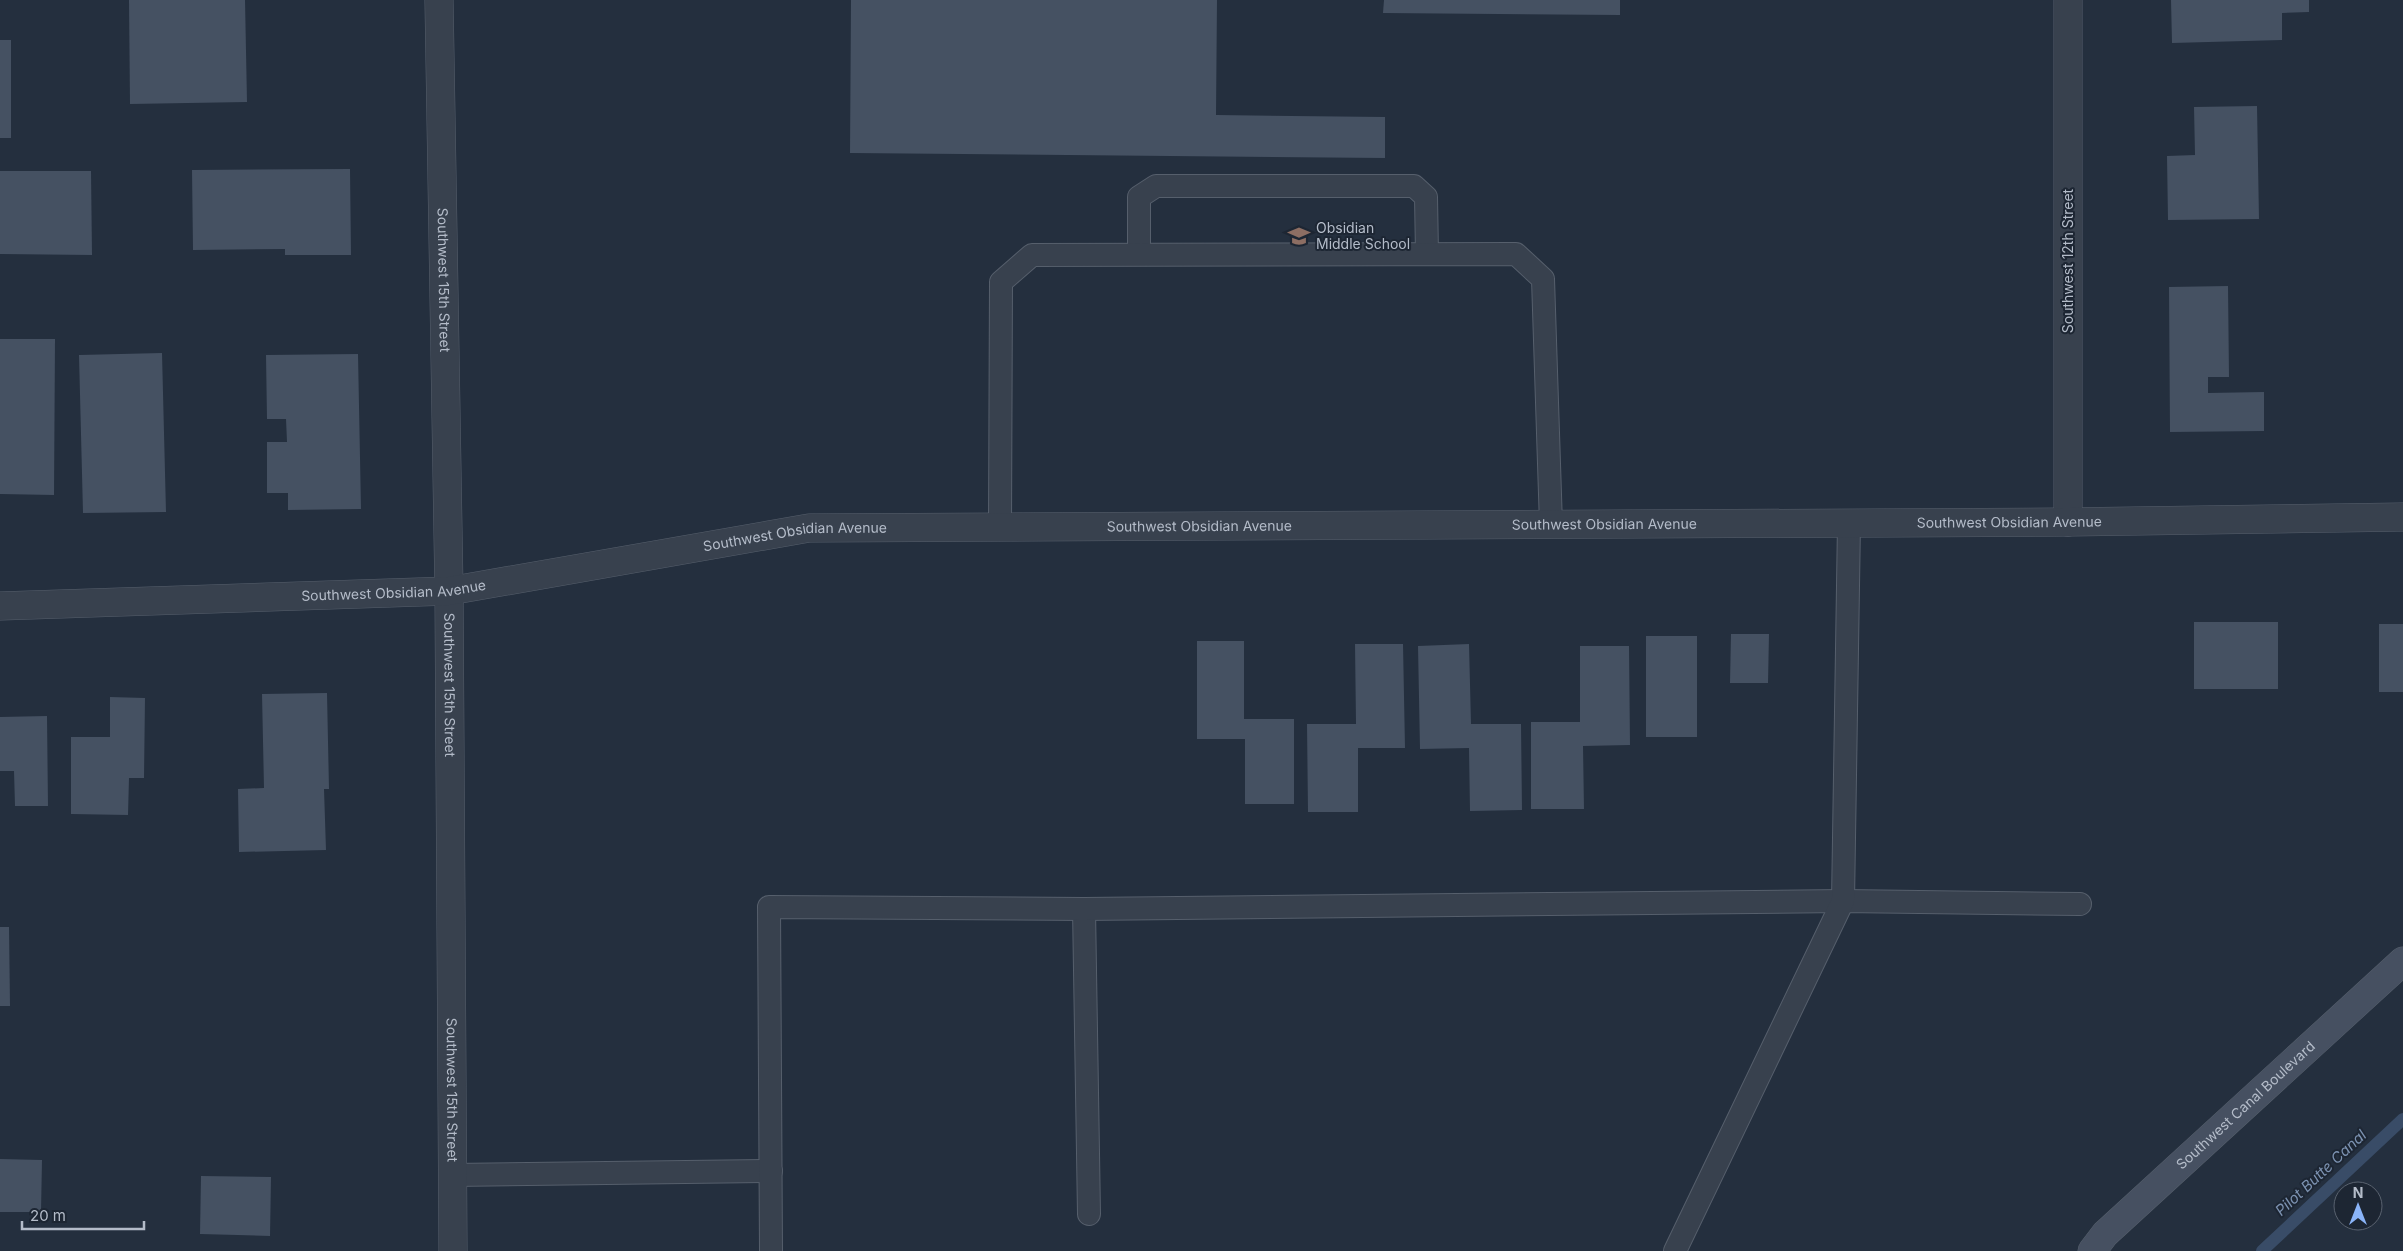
<svg xmlns="http://www.w3.org/2000/svg" width="2403" height="1251" font-family="Inter,sans-serif">
<style>
.lines{fill:none;stroke-linecap:round;stroke-linejoin:round}
.stream{stroke:#394c67;stroke-width:12}
.building{fill:#455162}
.lane-casing{stroke:#565f6c;stroke-width:24}
.street-casing{stroke:#565f6c;stroke-width:29}
.secondary-casing{stroke:#565f6c;stroke-width:29}
.lane{stroke:#38414e;stroke-width:22}
.street{stroke:#38414e;stroke-width:28}
.secondary{stroke:#465061;stroke-width:28}
.labels{text-anchor:middle;stroke-width:4;stroke-linejoin:round;paint-order:stroke}
.poi-label{font-size:14px;fill:#b4bcc9;stroke:#1d2633;text-anchor:start}
.street-label{font-size:14px;fill:#b4bcc9;stroke:#1d2633}
.water-label{font-size:15px;font-style:italic;fill:#7c92b1;stroke:#1d2633}
</style>
<rect width="100%" height="100%" fill="#242f3e"/>
<g class="lines">
<polyline class="stream" points="2262,1251 2403,1119"/>
</g>
<g class="building">
<polygon points="129,0 245,0 247,102 130,104"/>
<polygon points="851,0 1217,0 1216,115 1385,117 1385,158 850,153"/>
<polygon points="1384,0 1620,0 1620,15 1383,13"/>
<polygon points="2171,0 2309,0 2309,12 2282,13 2282,40 2172,43"/>
<rect x="0" y="40" width="11" height="98"/>
<polygon points="2257,106 2259,219 2168,220 2167,156 2195,155 2194,107"/>
<polygon points="350,169 351,255 285,255 285,249 193,250 192,170"/>
<polygon points="0,171 91,171 92,255 0,254"/>
<polygon points="2228,286 2229,377 2208,377 2208,393 2264,392 2264,431 2170,432 2169,287"/>
<polygon points="0,339 55,339 54,495 0,494"/>
<polygon points="162,353 166,512 83,513 79,355"/>
<polygon points="358,354 361,509 288,510 288,493 267,493 267,442 287,442 286,419 267,419 266,355"/>
<rect x="2194" y="622" width="84" height="67"/>
<rect x="2379" y="624" width="24" height="68"/>
<polygon points="1731,634 1769,634 1768,683 1730,683"/>
<rect x="1646" y="636" width="51" height="101"/>
<polygon points="1197,641 1244,641 1244,719 1294,719 1294,804 1245,804 1245,739 1197,739"/>
<polygon points="1355,644 1403,644 1405,748 1358,748 1358,812 1308,812 1307,724 1356,724"/>
<polygon points="1469,644 1471,724 1521,724 1522,810 1470,811 1469,748 1420,749 1418,646"/>
<polygon points="1580,646 1629,646 1630,745 1583,746 1584,809 1531,809 1531,722 1580,722"/>
<polygon points="327,693 329,789 324,789 326,850 239,852 238,789 264,788 262,694"/>
<polygon points="110,697 145,698 144,778 129,778 128,815 71,814 71,737 110,737"/>
<polygon points="47,716 48,806 15,806 14,771 0,771 0,717"/>
<polygon points="0,927 9,927 10,1006 0,1006"/>
<polygon points="0,1159 42,1160 41,1212 0,1212"/>
<polygon points="201,1176 271,1177 270,1236 200,1234"/>
</g>
<g class="lines">
<g class="lane-casing">
<g id="lane">
<polyline points="1139,254 1139,197 1156,186 1414,186 1426,197 1427,254"/>
<polyline points="1000,527 1001,282 1032,255 1516,254 1543,279 1551,525"/>
<polyline points="1084,909 1089,1214"/>
<polyline points="452,1175 771,1171"/>
<polyline points="771,1251 769,907 1084,909 1843,901 2080,904"/>
<polyline points="1675,1251 1843,901 1849,523"/>
</g>
</g>
<g class="street-casing">
<g id="street">
<path id="s1" d="M439 0 449 591 453 1251"/>
<polyline points="2068,522 2068,0"/>
<path id="s2" d="M0 606 449 591 809 528 2068 522 2403 517"/>
</g>
</g>
<g class="secondary-casing">
<g id="secondary">
<path id="s3" d="M2092 1251 2105 1234 2403 961"/>
</g>
</g>
<use href="#lane" class="lane"/>
<use href="#street" class="street"/>
<use href="#secondary" class="secondary"/>
</g>
<defs>
<g id="school-bare" transform="scale(1.725)"><path d="M0-5L7-2L0 1L-7-2ZM-4 1L0 2.5L4 1V4Q0 6-4 4Z" fill="#8d6e63" stroke="#1d2633" stroke-width="2.5" paint-order="stroke"/></g>
</defs>
<g fill-rule="evenodd">
<use href="#school-bare" x="1299" y="236"/>
</g>
<g class="labels">
<g class="poi-label">
<text x="1316" y="233">Obsidian<tspan x="1316" dy="16">Middle School</tspan></text>
</g>
<g class="street-label">
<text transform="translate(2068 261) rotate(-90)" y="5">Southwest 12th Street</text>
<text dy="5" stroke="none"><textPath href="#s1" startOffset="280">Southwest 15th Street</textPath></text>
<text dy="5" stroke="none"><textPath href="#s2" startOffset="2015">Southwest Obsidian Avenue</textPath></text>
<text dy="5" stroke="none"><textPath href="#s2" startOffset="1610">Southwest Obsidian Avenue</textPath></text>
<text dy="5" stroke="none"><textPath href="#s2" startOffset="1205">Southwest Obsidian Avenue</textPath></text>
<text dy="5" stroke="none"><textPath href="#s2" startOffset="800">Southwest Obsidian Avenue</textPath></text>
<text dy="5" stroke="none"><textPath href="#s2" startOffset="394">Southwest Obsidian Avenue</textPath></text>
<text dy="5" stroke="none"><textPath href="#s1" startOffset="685">Southwest 15th Street</textPath></text>
<text dy="5" stroke="none"><textPath href="#s1" startOffset="1090">Southwest 15th Street</textPath></text>
<text dy="5" stroke="none"><textPath href="#s3" startOffset="212">Southwest Canal Boulevard</textPath></text>
</g>
<g class="water-label">
<text transform="translate(2321 1173) rotate(-43)" y="5">Pilot Butte Canal</text>
</g>
</g>
<g transform="translate(2358 1206)"><circle r="24" fill="#1d2633" stroke="#59626f"/>
<path d="M0-4L9 19L0 12L-9 19Z" fill="#8ab4f8"/>
<text y="-8" font-size="14" font-weight="bold" text-anchor="middle" fill="#b4bcc9">N</text>
</g>
<path d="M22 1221v8h122v-8" fill="none" stroke="#b4bcc9" stroke-width="2.5"/>
<text x="30" y="1221" font-size="15" fill="#b4bcc9" stroke="#1d2633" stroke-width="4" paint-order="stroke">20 m</text>
</svg>
